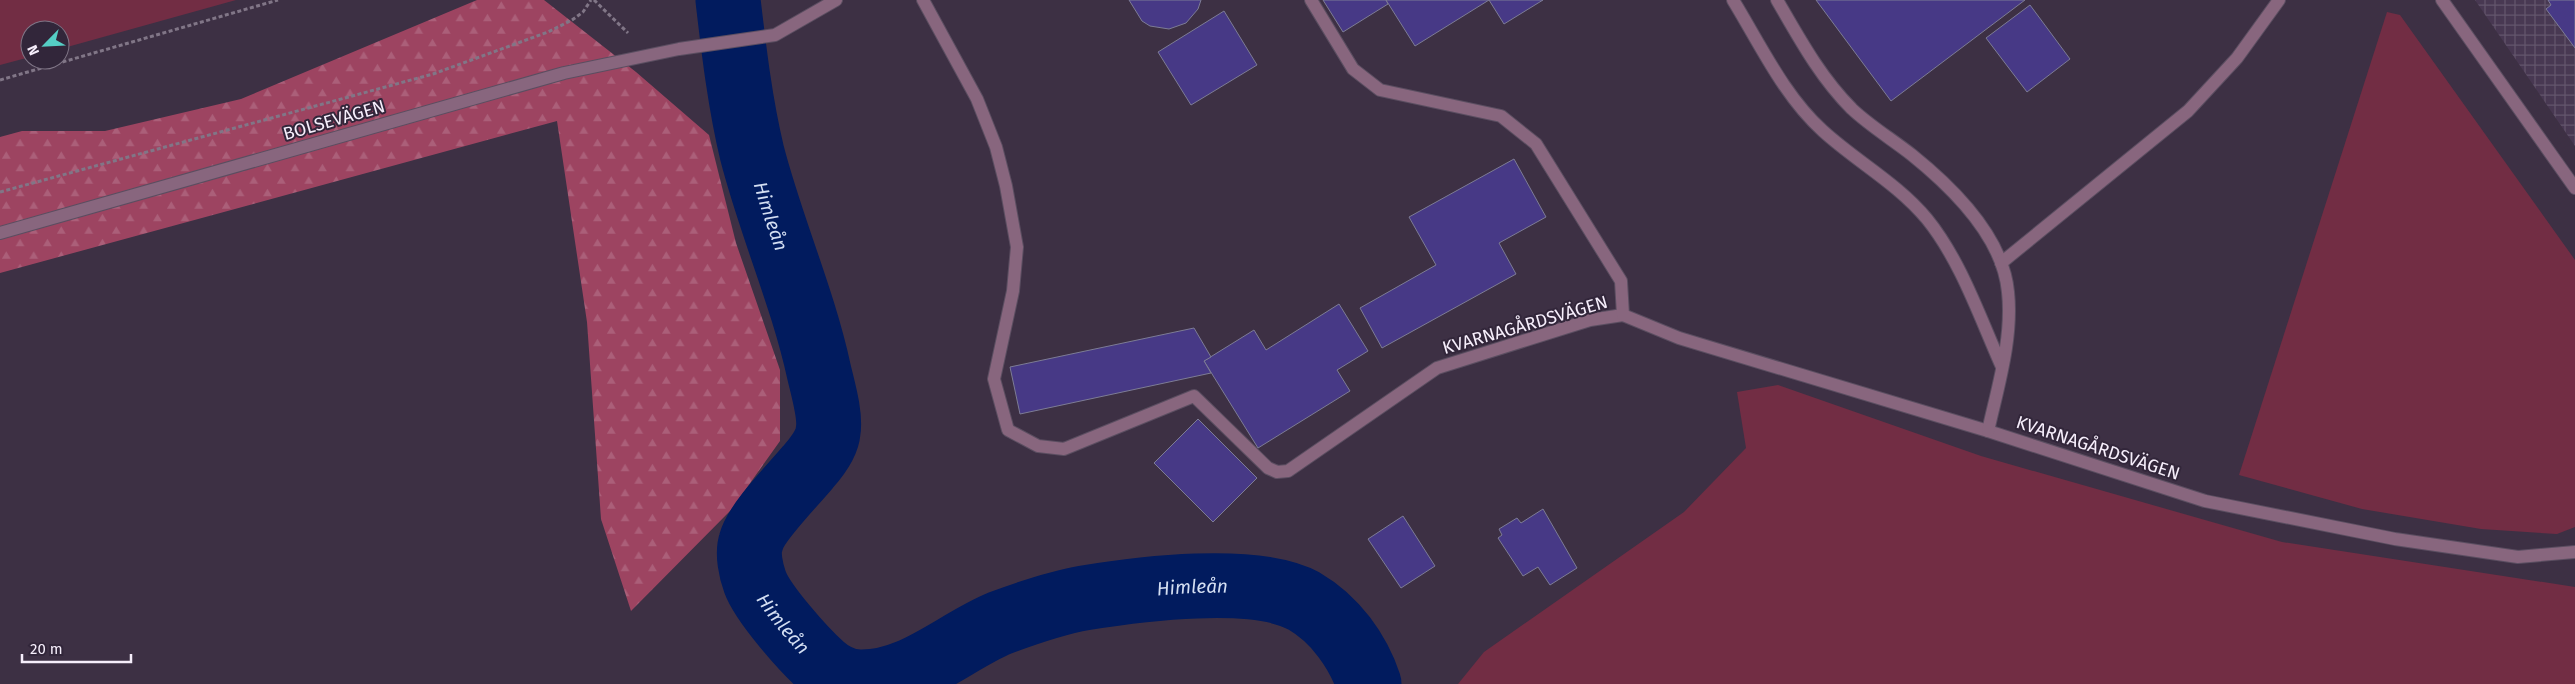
<svg xmlns="http://www.w3.org/2000/svg" width="2575" height="684" font-family="'Fira Sans',sans-serif">
<style>
.industrial{fill:url(#industrial-grid)}
.green{fill:#722d44}
.forest{fill:url(#forest-firs)}
.lines{fill:none;stroke-linecap:round;stroke-linejoin:round}
.river{stroke:#011b5e;stroke-width:65}
.building{fill:#473986;stroke:#7d7c95}
.minor-casing{stroke:#5b4e61;stroke-width:14}
.path{stroke:#817687;stroke-width:3;stroke-dasharray:4 2.5;stroke-linecap:butt}
.minor{stroke:#88667e;stroke-width:12}
.labels{text-anchor:middle;stroke-width:4;stroke-linejoin:round;paint-order:stroke}
.street-label{font-size:18px;fill:#f6eefb;stroke:#32263a}
.water-label{font-size:19px;font-style:italic;fill:#d3def2;stroke:#32263a}
</style>
<defs>
<pattern id="industrial-grid" width="8" height="8" patternUnits="userSpaceOnUse" patternTransform="scale(1.25)"><rect width="8" height="8" fill="#483852"/><path d="M0 4h8M4 0v8" fill="none" stroke="#63556c"/></pattern>
<pattern id="forest-firs" width="22" height="20" patternUnits="userSpaceOnUse" patternTransform="scale(1.25)"><rect width="22" height="20" fill="#9d4461"/><path d="M5 1l3.5 6h-7zM16 11l3.5 6h-7z" fill="#ab5f79"/></pattern>
</defs>
<rect width="100%" height="100%" fill="#3d3044"/>
<polygon class="industrial" points="2475,0 2575,0 2575,146"/>
<g class="green">
<polygon points="0,0 236,0 60,49 60,30 30,30 30,57 0,65"/>
<polygon points="2387,12 2400,15 2575,260 2575,527 2557,534 2481,529 2362,509 2239,475"/>
<polygon points="1778,385 1981,456 2282,542 2575,587 2575,684 1458,684 1484,652 1684,512 1746,448 1737,392"/>
</g>
<polygon class="forest" points="477,0 544,0 636,72 709,135 736,243 780,370 780,441 731,510 631,611 601,519 587,322 557,121 0,273 0,137 22,131 105,131 241,99"/>
<g class="lines">
<path class="river" id="s1" d="M728 0C734 51 740 103 752 153 771 227 803 298 819 372 823 389 831 416 828 432 827 444 816 458 808 467 794 484 756 522 751 542 747 553 751 571 755 582 763 604 804 650 822 666 832 675 845 681 858 682 912 684 954 642 1000 623 1027 613 1055 603 1084 598 1139 589 1255 574 1304 601 1335 619 1358 651 1369 684"/>
</g>
<g class="building">
<polygon points="1129,0 1201,0 1198,9 1186,23 1169,29 1150,26 1142,21"/>
<polygon points="1323,0 1386,0 1388,4 1343,32"/>
<polygon points="1386,0 1489,0 1415,46"/>
<polygon points="1489,0 1543,0 1504,24"/>
<polygon points="1816,0 2025,0 1891,101"/>
<polygon points="2548,0 2575,0 2575,48 2546,9 2551,5"/>
<polygon points="2030,5 2070,59 2027,92 1986,38"/>
<polygon points="1224,11 1257,65 1191,105 1158,52"/>
<polygon points="1514,159 1546,217 1499,243 1516,274 1382,348 1360,308 1436,265 1409,217"/>
<polygon points="1339,304 1368,351 1337,370 1350,391 1258,448 1204,361 1254,330 1266,350"/>
<polygon points="1194,328 1211,357 1204,361 1211,373 1020,414 1010,367"/>
<polygon points="1198,419 1257,478 1213,522 1154,463"/>
<polygon points="1543,509 1577,568 1550,585 1538,567 1523,576 1498,538 1502,535 1499,529 1517,518 1521,523"/>
<polygon points="1403,516 1435,566 1401,588 1368,539"/>
</g>
<g class="lines">
<g class="minor-casing">
<g id="minor">
<polyline points="923,0 977,99 996,147 1006,186 1017,247 1013,291 994,379 1008,430 1038,446 1064,449 1194,396 1268,468 1277,472 1288,471 1437,368 1590,320 1623,315"/>
<polyline points="1311,0 1353,69 1380,90 1501,116 1536,144 1621,281 1623,315 1679,338 1988,431 2205,501 2395,539 2518,557 2575,552"/>
<path d="M1733 0C1760 44 1784 96 1823 131 1857 162 1897 183 1927 219 1961 261 1980 318 2002 367"/>
<path d="M1777 0C1799 38 1820 77 1852 109 1870 126 1893 140 1912 155 1953 188 2003 237 2008 292 2013 338 1998 386 1988 431"/>
<polyline points="2442,0 2575,188"/>
<polyline points="0,233 564,73 679,49 775,35 836,0"/>
<polyline points="2001,263 2188,111 2237,58 2279,0"/>
</g>
</g>
<g class="path">
<polyline points="594,0 628,33"/>
<polyline points="0,80 278,0"/>
<polyline points="0,192 433,74 548,32 572,20 583,12 591,0"/>
</g>
<use href="#minor" class="minor"/>
</g>
<g class="labels">
<g class="street-label">
<text transform="translate(334 120) rotate(-16)" y="6">BOLSEVÄGEN</text>
<text transform="translate(1525 325) rotate(-16)" y="6">KVARNAGÅRDSVÄGEN</text>
<text transform="translate(2098 448) rotate(18)" y="6">KVARNAGÅRDSVÄGEN</text>
</g>
<g class="water-label">
<text dy="7" stroke="none"><textPath href="#s1" startOffset="221">Himleån</textPath></text>
<text dy="7" stroke="none"><textPath href="#s1" startOffset="1122">Himleån</textPath></text>
<text dy="7" stroke="none"><textPath href="#s1" startOffset="672">Himleån</textPath></text>
</g>
</g>
<g transform="translate(45 45) rotate(246)"><circle r="24" fill="#32263a" stroke="#807687"/>
<path d="M0-4L9 19L0 12L-9 19Z" fill="#55cec5"/>
<text y="-8" font-size="14" font-weight="bold" text-anchor="middle" fill="#f6eefb">N</text>
</g>
<path d="M22 654v8h109v-8" fill="none" stroke="#f6eefb" stroke-width="2.5"/>
<text x="30" y="654" font-size="15" fill="#f6eefb" stroke="#32263a" stroke-width="4" paint-order="stroke">20 m</text>
</svg>
